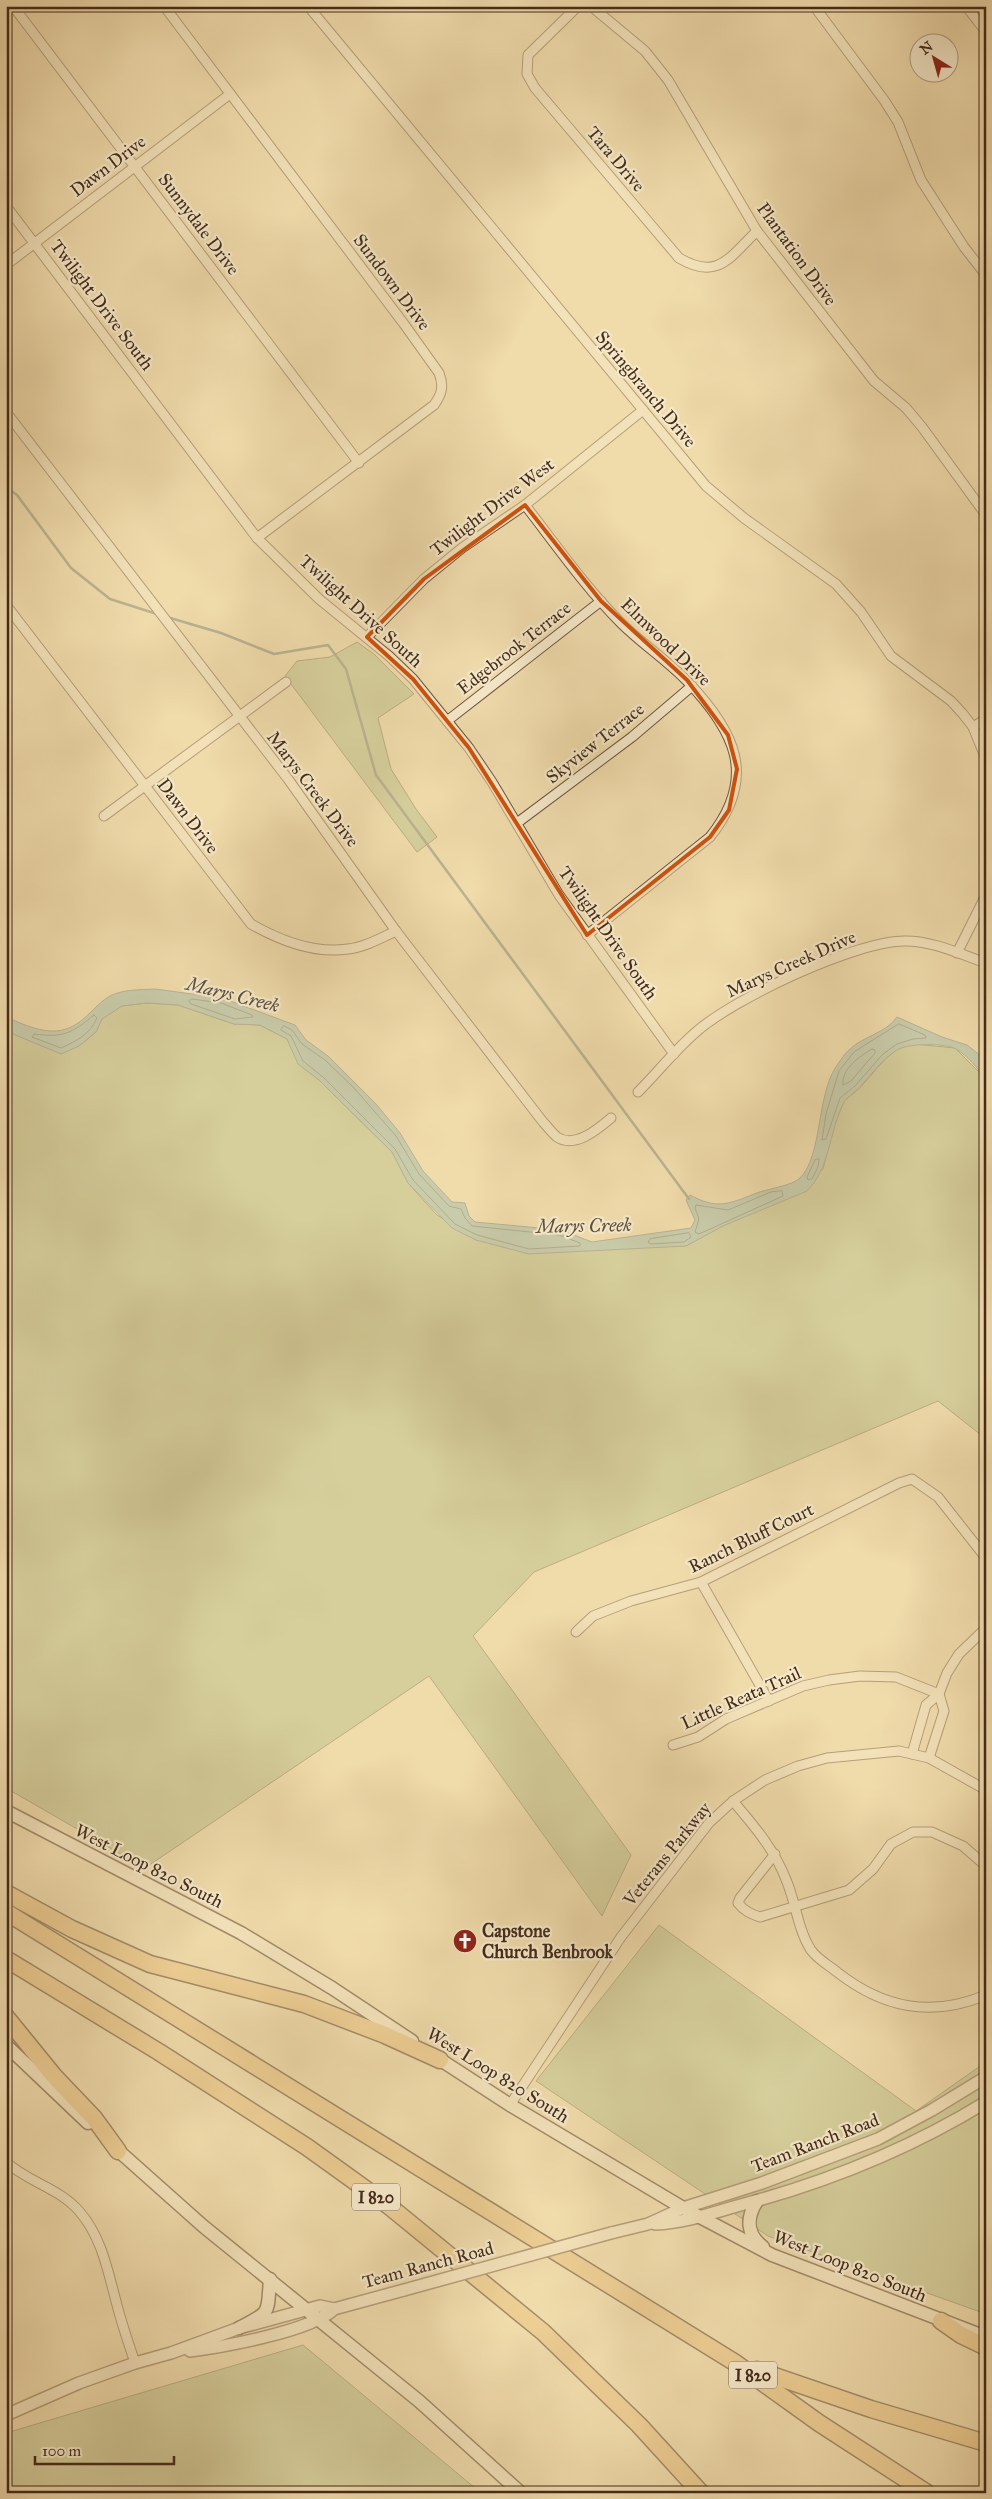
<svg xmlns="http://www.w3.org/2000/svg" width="992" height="2499" font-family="'IM FELL Great Primer',serif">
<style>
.green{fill:#b7c18b;stroke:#7e7653}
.water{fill:#9abbab;stroke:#788171}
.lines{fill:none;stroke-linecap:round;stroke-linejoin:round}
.shore{stroke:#6f7363;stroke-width:1}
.stream{stroke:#788171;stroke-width:2.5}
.minor-casing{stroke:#6f573f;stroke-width:11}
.tertiary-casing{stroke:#6f573f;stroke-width:14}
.secondary-casing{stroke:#442b1b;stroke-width:15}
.motorway-casing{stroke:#442b1b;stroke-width:19}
.minor{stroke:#f5e8c9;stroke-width:9}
.tertiary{stroke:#f5e8c9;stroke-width:11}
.secondary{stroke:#f5e8c9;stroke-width:12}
.motorway{stroke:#e8be76;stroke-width:16}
.tertiary-bridge-casing{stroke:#6f573f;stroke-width:14;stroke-linecap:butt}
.tertiary-bridge{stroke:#f5e8c9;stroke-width:11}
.marked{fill:none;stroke:#cf520e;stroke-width:4;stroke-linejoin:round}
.labels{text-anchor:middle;stroke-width:4.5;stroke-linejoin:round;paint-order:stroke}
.shield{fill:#f5e8c9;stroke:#79644f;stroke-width:1}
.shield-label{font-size:16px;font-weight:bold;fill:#442b1b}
.street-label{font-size:18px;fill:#442b1b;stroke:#f5e8c9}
.poi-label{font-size:18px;font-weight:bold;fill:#442b1b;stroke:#f5e8c9;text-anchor:start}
.water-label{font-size:19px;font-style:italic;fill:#5a4f3f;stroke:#f5e8c9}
</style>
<rect width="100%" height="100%" fill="#f0dbac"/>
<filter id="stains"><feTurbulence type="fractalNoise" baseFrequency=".004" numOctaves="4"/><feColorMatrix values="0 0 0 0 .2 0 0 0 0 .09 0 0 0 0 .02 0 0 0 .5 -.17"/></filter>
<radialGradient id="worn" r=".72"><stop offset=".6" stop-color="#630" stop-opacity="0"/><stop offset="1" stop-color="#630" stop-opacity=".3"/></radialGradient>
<g class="green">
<polygon points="357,642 374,654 414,694 378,718 391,769 416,809 437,837 417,852 285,676 297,661 330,657"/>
<polygon points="147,1003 178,1005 234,1024 260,1025 287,1039 299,1064 319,1080 392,1152 408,1183 424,1201 437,1215 476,1240 686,1246 823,1169 834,1126 844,1101 859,1089 886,1058 898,1049 914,1044 955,1048 986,1079 986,1439 938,1401 534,1572 473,1636 631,1855 602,1916 429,1676 145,1868 6,1788 6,1031 61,1053 79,1046 96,1032 102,1019 121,1006"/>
<polygon points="659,1925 916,2111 986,2062 986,2314 768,2236 536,2081"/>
<polygon points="303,2345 481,2493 6,2493 6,2433"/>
</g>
<path class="water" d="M155 989 222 998 295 1025 306 1040 328 1056 376 1104 400 1133 423 1171 452 1202 465 1203 469 1216 475 1222 561 1230 592 1242 691 1228 695 1220 686 1200 690 1195C716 1209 727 1205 754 1194 766 1189 792 1186 800 1178 822 1157 817 1094 836 1067 840 1061 845 1053 850 1049 864 1036 886 1033 897 1017L942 1037 967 1045 986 1060V1079C978 1069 967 1055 956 1049 946 1043 907 1043 897 1050 884 1058 874 1071 864 1082 858 1090 847 1096 843 1104 829 1133 830 1168 807 1191L723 1226 686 1246 529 1254 476 1240 452 1228 408 1183 392 1152 319 1080 298 1064 287 1039 260 1025 234 1024 178 1005 147 1003 122 1006 102 1019 96 1032 79 1046 61 1054 6 1031V1017C27 1026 52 1038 73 1026 87 1019 96 1004 110 996 124 989 140 990 155 989Z"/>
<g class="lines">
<g class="shore">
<polygon points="192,999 221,1003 252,1015 253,1017 235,1019 191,1004 189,1001"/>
<path d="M94 1015 97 1018C90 1034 77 1041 61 1048L32 1037 34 1034C64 1038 72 1033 94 1015Z"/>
<polygon points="899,1024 925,1035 926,1038 913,1039 897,1044 883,1054 855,1086 840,1098 826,1139 822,1140 826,1114 839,1071 854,1052"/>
<polygon points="284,1026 292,1030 302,1044 325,1060 353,1087 396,1136 419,1174 449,1206 461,1209 465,1218 472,1226 559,1235 580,1243 580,1246 529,1249 477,1235 455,1224 413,1180 395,1149 323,1077 303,1061 291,1036 281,1030"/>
<path d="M872 1049 875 1050V1053L851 1081 843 1085C841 1069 860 1056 872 1049Z"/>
<polygon points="819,1159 818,1167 812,1179 808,1180 807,1177 815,1160"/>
<polygon points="782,1191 783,1196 699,1234 695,1232 699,1219 695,1208 696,1205 728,1210 771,1192"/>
<polygon points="689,1233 691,1237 684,1242 651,1244 648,1242 650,1239"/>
</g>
<g class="stream">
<polyline points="6,487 17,495 71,568 110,599 157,614"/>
<polyline points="167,617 221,633 274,654 328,645 346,669 376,775 689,1199"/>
</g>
<g class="minor-casing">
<g id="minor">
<polyline points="13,6 359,463"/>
<path d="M164 6 404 324 439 373C444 386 442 394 434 405L257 538"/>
<polyline points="308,6 706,486 744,518 836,584 861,612 891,656 951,701 963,714 973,727 986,759"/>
<path d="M578 6 528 55 527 74 535 88 679 258C718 281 730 257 757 231"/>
<polyline points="591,6 645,51 668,80 757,231 874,381 906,408 922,427 986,515"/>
<polyline points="814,6 884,100 898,122 921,180 964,247 986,275"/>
<polyline points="966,6 986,32"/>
<polyline points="6,206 257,538 319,599 389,656 413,679 469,748 492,782 559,895 674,1054"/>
<polyline points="6,265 230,94"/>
<path d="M6 412 288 779 396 931 543 1122C548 1127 552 1133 557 1137 575 1149 598 1129 611 1118"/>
<path d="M525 505C556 545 586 588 621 623 642 644 667 660 687 681 735 731 758 777 710 837L587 935"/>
<path d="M6 605 251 924C279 940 315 954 348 949 365 947 381 938 396 931"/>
<polyline points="367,637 424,579 462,548 525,505 643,410"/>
<polyline points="447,721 601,601"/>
<polyline points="973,727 986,719"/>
<polyline points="104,816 286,682"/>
<polyline points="517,823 632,737 692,686"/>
<polyline points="957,953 986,895"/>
<path d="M638 1092C658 1072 675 1050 696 1032 733 999 857 940 906 941 933 941 960 954 986 963"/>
<polyline points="701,1582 769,1701"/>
<polyline points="576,1632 593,1616 631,1601 701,1582 899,1483 912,1479 938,1497 986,1558"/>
<polyline points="673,1745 698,1737 726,1719 803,1686 829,1680 860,1676 896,1677 939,1694"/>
<polyline points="912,1754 926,1705 939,1694 947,1673 959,1654 986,1628"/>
<polyline points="929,1758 944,1711 939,1694"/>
<path d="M733 1801C755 1827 775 1850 787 1882 796 1904 798 1930 811 1950 818 1960 829 1965 837 1972 883 2008 931 2018 986 1995"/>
<path d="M775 1854 740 1898 738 1903C744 1911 751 1914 760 1917L849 1890 873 1869 891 1844 913 1832H932L963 1846 986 1866"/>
<polyline points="510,2105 621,1937 709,1823 733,1801 765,1780 798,1766 827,1758 899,1751 929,1758 986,1790"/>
<path d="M6 2162C28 2182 59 2188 79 2211 102 2237 108 2272 117 2305 122 2325 129 2344 135 2363"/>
</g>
</g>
<g class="tertiary-casing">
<g id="tertiary">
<path d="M655 2224C683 2223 710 2214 737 2206 825 2183 908 2150 986 2102"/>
<polyline points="611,2233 648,2224 683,2208 762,2183 878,2139 932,2110 986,2077"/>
<path d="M190 2351C222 2347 312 2331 334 2309L404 2290"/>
<polyline points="6,2415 79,2383 135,2363 171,2353 239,2328 320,2306 334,2309"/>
</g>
</g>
<g class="secondary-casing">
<g id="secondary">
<polyline points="6,1811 241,1933 332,1988 412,2041"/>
<polyline points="6,2045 88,2123"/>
<polyline points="433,2055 510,2105 683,2208 772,2255 986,2337"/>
<polyline points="112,2145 203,2226 419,2401 521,2493"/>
<path d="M757 2201C746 2218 746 2234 763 2247"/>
<path d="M239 2328C272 2311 267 2315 270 2279"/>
</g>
</g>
<g class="motorway-casing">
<g id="motorway">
<polyline points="6,1893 72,1929 150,1964 304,2004 385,2035 440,2060"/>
<polyline points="6,1912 734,2362 819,2423 927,2493"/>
<polyline points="6,1959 159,2052 307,2147 389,2206 543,2332 639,2425 701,2493"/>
<polyline points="6,2017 54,2076 94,2118 118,2151"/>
<polyline points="941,2321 961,2335 986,2347"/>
<polyline points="757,2370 871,2409 986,2443"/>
</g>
</g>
<use href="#minor" class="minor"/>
<use href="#tertiary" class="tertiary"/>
<use href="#secondary" class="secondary"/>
<use href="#motorway" class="motorway"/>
<g class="tertiary-bridge-casing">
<polyline id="tertiary-bridge" points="404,2290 611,2233"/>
</g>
<use href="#tertiary-bridge" class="tertiary-bridge"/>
</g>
<path d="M0 0H992V2499H0ZM525 505 601 601 687 680 728 735 737 769 729 810 710 837 587 935 469 748 413 679 367 637 424 579Z" fill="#f0dbac" fill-opacity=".55" fill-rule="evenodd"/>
<path class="marked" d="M525 505 601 601 687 680 728 735 737 769 729 810 710 837 587 935 469 748 413 679 367 637 424 579Z"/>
<defs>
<g id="church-disc" transform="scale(1.25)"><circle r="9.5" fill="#8f2418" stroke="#f5e8c9"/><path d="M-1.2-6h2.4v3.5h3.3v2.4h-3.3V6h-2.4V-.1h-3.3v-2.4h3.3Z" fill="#fff"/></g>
</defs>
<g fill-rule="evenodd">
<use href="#church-disc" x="465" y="1941"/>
</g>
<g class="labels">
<g class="shield">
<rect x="352" y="2183.5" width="48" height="27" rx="4"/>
<rect x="729" y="2361.5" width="48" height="27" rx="4"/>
</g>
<g class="shield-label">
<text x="376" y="2203">I 820</text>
<text x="753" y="2381">I 820</text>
</g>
<g class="street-label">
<text transform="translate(616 159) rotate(50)" y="6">Tara Drive</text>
<text transform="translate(108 166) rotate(-37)" y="6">Dawn Drive</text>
<text transform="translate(199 224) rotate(53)" y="6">Sunnydale Drive</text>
<text transform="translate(797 254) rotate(54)" y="6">Plantation Drive</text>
<text transform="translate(392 282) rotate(53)" y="6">Sundown Drive</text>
<text transform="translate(102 305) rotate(53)" y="6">Twilight Drive South</text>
<text transform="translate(646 389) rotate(50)" y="6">Springbranch Drive</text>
<text transform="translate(492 507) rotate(-37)" y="6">Twilight Drive West</text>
<text transform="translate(361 611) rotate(42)" y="6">Twilight Drive South</text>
<text transform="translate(666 642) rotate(44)" y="6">Elmwood Drive</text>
<text transform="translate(514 648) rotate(-38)" y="6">Edgebrook Terrace</text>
<text transform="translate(595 743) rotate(-38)" y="6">Skyview Terrace</text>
<text transform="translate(313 789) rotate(53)" y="6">Marys Creek Drive</text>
<text transform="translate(188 816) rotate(53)" y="6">Dawn Drive</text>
<text transform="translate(608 933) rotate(55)" y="6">Twilight Drive South</text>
<text transform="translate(791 964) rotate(-24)" y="6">Marys Creek Drive</text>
<text transform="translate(751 1538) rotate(-26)" y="6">Ranch Bluff Court</text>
<text transform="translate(741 1698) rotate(-24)" y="6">Little Reata Trail</text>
<text transform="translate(667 1854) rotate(-51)" y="6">Veterans Parkway</text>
<text transform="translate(149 1866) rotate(27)" y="6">West Loop 820 South</text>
<text transform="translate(498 2075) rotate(32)" y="6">West Loop 820 South</text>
<text transform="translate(815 2143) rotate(-21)" y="6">Team Ranch Road</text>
<text transform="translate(428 2265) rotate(-15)" y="6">Team Ranch Road</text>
<text transform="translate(850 2266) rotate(22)" y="6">West Loop 820 South</text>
</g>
<g class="poi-label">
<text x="482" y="1937">Capstone<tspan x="482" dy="21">Church Benbrook</tspan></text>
</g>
<g class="water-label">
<text transform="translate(233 994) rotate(14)" y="7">Marys Creek</text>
<text transform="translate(584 1225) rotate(-1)" y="7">Marys Creek</text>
</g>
</g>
<rect width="992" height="2499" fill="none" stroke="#f0dbac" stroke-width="25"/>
<rect x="8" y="8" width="977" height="2484" fill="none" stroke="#442b1b" stroke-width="2.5"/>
<rect x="12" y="12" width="967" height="2474" fill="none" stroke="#442b1b"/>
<g transform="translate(934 58) rotate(323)"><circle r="24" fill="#f5e8c9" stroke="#ae9c83"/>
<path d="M0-4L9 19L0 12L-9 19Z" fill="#8f2418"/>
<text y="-8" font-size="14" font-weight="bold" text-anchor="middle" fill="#442b1b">N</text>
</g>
<path d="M35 2456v8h139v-8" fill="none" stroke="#442b1b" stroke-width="2.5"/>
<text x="42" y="2456" font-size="15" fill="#442b1b" stroke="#f5e8c9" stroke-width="4" paint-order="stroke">100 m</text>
<rect width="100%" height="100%" filter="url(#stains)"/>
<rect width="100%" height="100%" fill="url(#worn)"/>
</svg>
